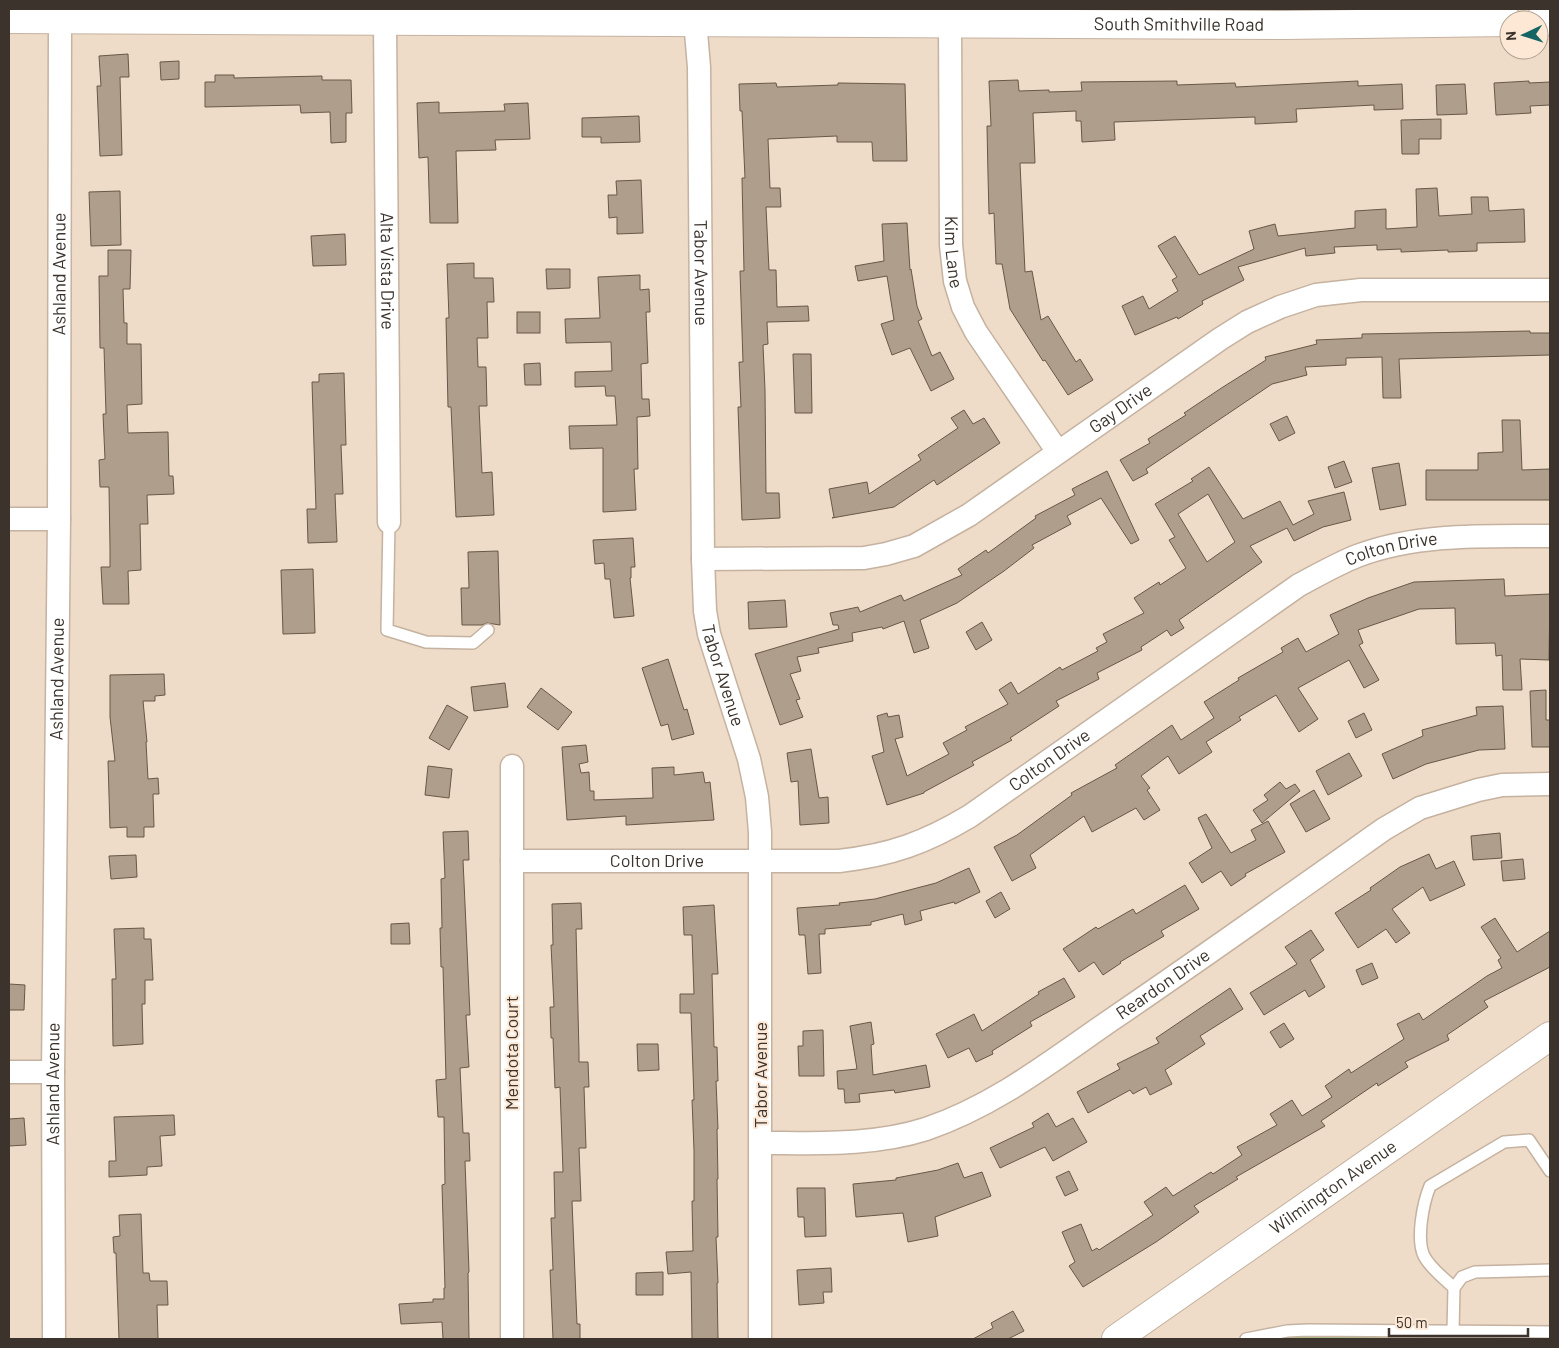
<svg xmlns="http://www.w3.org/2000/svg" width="1559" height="1348" font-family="Barlow,sans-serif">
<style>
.green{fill:#a5ba82}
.building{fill:#b09e8c;stroke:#685847;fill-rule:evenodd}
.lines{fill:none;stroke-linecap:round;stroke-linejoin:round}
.lane-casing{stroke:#c5b2a0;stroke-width:14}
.street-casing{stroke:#c5b2a0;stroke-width:25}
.secondary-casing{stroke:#c5b2a0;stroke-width:30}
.primary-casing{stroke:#c5b2a0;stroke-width:30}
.lane{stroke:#fff;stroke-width:11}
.street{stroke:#fff;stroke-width:22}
.secondary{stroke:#fff;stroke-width:28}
.primary{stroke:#fff;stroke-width:28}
.labels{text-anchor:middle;stroke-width:4;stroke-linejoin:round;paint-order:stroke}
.street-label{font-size:18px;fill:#3b332c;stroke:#fce8d5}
</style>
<rect width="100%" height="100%" fill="#eedbc8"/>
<polygon class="green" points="1292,1336 1506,1339 1281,1339"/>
<g class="building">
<polygon points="128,54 129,77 120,77 122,155 100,156 97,86 101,86 99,56"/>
<polygon points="179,61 179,79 161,80 160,62"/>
<polygon points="215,75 234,75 234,78 322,76 322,80 351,80 352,113 346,113 346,142 331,143 330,112 301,113 300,105 205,107 205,82 215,82"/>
<polygon points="1018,80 1019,91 1049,90 1049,92 1082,91 1081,82 1177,81 1177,85 1235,83 1236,87 1358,81 1358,86 1402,84 1403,109 1374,110 1374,105 1296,109 1297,122 1255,124 1255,117 1114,122 1115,140 1082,142 1081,121 1076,121 1076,111 1033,113 1035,163 1020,163 1025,272 1032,271 1041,320 1048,316 1076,362 1080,359 1093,380 1068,395 1045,360 1043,361 1010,309 1002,264 996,264 994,213 989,214 988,175 987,126 991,126 989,81"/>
<polygon points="1529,81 1529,83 1550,82 1550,105 1530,106 1531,113 1496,115 1494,83"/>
<polygon points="776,83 777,87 838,85 838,83 905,84 907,161 873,161 872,142 837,142 837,136 768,139 770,188 780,188 781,207 766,207 769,270 776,270 777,307 808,306 809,321 767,322 768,344 763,345 765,390 766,493 779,493 780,518 742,520 738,407 741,407 739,362 743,362 740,271 744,271 742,178 745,178 742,111 740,111 739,84"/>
<polygon points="1465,84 1467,114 1437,115 1436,85"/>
<polygon points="439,102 439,113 505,111 504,104 528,103 530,139 495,140 496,150 456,151 458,223 430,223 428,157 419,158 417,103"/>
<polygon points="639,116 640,142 601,143 601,137 582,137 582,118"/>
<polygon points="1441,119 1441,139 1419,139 1419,154 1402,154 1401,120"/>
<polygon points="641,180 643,233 617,234 617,217 609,218 608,195 617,195 616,181"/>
<polygon points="1437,188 1439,216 1472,214 1471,197 1488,197 1489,211 1524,209 1525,242 1477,243 1477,251 1448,252 1448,250 1401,252 1401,249 1377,250 1377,245 1334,247 1335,253 1306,256 1305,248 1238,267 1244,280 1202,301 1203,304 1178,319 1177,317 1135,335 1122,306 1143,296 1149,309 1178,291 1172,280 1177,277 1158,246 1175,236 1199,275 1254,249 1249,231 1275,224 1278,236 1355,228 1355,211 1386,209 1386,229 1417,227 1416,189"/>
<polygon points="120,191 121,245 91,246 89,192"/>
<polygon points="907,223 910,270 911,269 917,306 922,319 918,321 932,356 940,352 954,379 931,391 910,348 892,355 881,324 894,320 887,276 858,281 855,266 884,261 882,224"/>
<polygon points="345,234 346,265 313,266 311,236"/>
<polygon points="108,250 131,250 130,289 123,289 124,323 127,323 127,344 141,344 142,404 127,405 128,433 168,432 169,476 173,476 174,494 147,495 148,524 140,524 141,570 128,571 129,604 103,604 101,567 110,567 110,547 109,487 100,487 99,460 105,459 103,414 106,414 104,348 100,348 99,276 108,276"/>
<polygon points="474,263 474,278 493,278 494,302 487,302 488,338 477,338 478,367 486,367 487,406 479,406 482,473 492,472 494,515 456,517 451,407 448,407 446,318 449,318 447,264"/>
<polygon points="546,269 570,269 570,288 547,289"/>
<polygon points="640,275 640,290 649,289 650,312 646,312 648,363 641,364 642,399 649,399 650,416 637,417 638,469 634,469 636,510 603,512 603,448 570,449 569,426 617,425 615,396 606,396 605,386 575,387 575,372 612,371 611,342 566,343 565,319 600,318 598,277"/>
<rect x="517" y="312" width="23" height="21"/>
<polygon points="1530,331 1530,333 1550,333 1550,355 1399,359 1401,398 1383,398 1382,357 1346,358 1346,365 1305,367 1307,375 1272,384 1146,469 1148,473 1133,481 1120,460 1150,443 1148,439 1186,415 1184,413 1223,387 1266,360 1265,357 1317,344 1316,340 1362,338 1362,334"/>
<polygon points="793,354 811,354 812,413 795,413"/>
<polygon points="540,363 541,385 525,385 524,364"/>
<polygon points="344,373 346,445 341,445 343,494 335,494 337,542 308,543 307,509 316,509 312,382 319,382 319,374"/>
<polygon points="964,410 973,424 984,418 1000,443 937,485 934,480 894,507 832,518 834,517 829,489 867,482 869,494 921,460 918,455 958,428 951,418"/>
<polygon points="1287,416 1295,433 1279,441 1270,424"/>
<polygon points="1502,420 1520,420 1522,470 1550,469 1550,500 1426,500 1426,470 1478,470 1478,453 1503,452"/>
<polygon points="1344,461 1352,482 1335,488 1328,467"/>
<polygon points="1399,463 1406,505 1380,510 1372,468"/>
<path d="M1209 467 1243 519 1280 501 1293 525 1314 514 1308 501 1344 492 1351 520 1323 527 1294 541 1287 528 1250 546 1262 562 1179 620 1184 628 1171 636 1167 630 1141 647 1142 650 1097 673 1099 679 1056 701 1059 706 1010 738 1012 740 972 762 974 765 924 792V793L887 805 872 756 884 752 877 716 887 713 888 717 899 715 903 737 895 739 907 776 949 754 943 743 967 730 965 727 1008 704 999 690 1011 682 1018 694 1060 667 1062 670 1098 651 1096 648 1107 642 1103 634 1144 613 1134 598 1159 582 1160 585 1186 568 1169 540 1175 537 1155 504 1193 481 1191 479ZM1208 494 1235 542 1207 562 1178 514Z"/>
<polygon points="1107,471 1139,540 1131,544 1101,498 1067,516 1071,524 1032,545 1034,548 1004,571 957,603 920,620 929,648 914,653 904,621 883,629 882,627 852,633 853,641 818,648 819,653 797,657 801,671 790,674 800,699 796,700 803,717 780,725 755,654 839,629 838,625 833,625 830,613 858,607 860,612 901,595 904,601 962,575 958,569 986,550 988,553 1036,518 1035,516 1075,495 1072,489"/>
<polygon points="633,538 635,567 631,567 631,578 630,578 634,616 614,618 610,579 605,579 604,563 595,564 593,540"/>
<polygon points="498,551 500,625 487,623 482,625 462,625 461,588 469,588 468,552"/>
<polygon points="313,569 315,633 283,634 281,570"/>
<polygon points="1504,579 1505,596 1550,594 1549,660 1520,659 1522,690 1503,690 1502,655 1496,656 1495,643 1456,644 1455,608 1419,609 1358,630 1363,643 1359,645 1379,680 1364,688 1349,660 1298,688 1318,719 1299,732 1276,695 1239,717 1241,720 1206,742 1212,752 1179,774 1168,756 1141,776 1150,788 1147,790 1160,810 1144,820 1136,808 1092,832 1084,816 1030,855 1036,868 1012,881 994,847 1017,835 1072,795 1071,793 1117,768 1115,765 1172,725 1181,740 1214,718 1204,702 1239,680 1238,678 1283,652 1281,648 1298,638 1306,652 1339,634 1330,615 1368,598 1414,582"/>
<polygon points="785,600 787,627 749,629 748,602"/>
<polygon points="982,622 992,640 976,650 966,632"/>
<polygon points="668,659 684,710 687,709 694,734 672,740 668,724 661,726 642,668"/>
<polygon points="164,674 165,695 155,696 155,701 143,701 147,742 146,742 148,779 158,778 159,794 153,794 154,827 144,827 144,837 127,837 127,827 110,828 108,761 115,761 110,717 110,675"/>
<polygon points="505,683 508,707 474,711 471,687"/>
<polygon points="541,688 572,712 558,730 527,707"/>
<polygon points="1546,690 1546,720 1550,720 1550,747 1532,747 1530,691"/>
<polygon points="447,705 468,717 449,750 429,738"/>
<polygon points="1503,706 1505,749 1479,750 1426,764 1393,779 1382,754 1423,736 1422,730 1477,715 1476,707"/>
<polygon points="1364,713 1372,730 1356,738 1348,721"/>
<polygon points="586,745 588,762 579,764 581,773 589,772 590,791 594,791 594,800 653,798 652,768 674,767 674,775 703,772 705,783 710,782 714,820 626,825 626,816 567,820 562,747"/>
<polygon points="811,749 819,798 828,797 829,823 800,825 798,781 791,782 787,753"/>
<polygon points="1349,753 1362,776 1328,795 1316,771"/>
<polygon points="428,766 452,769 449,798 425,795"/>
<polygon points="1280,782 1286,789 1295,784 1300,791 1262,823 1253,810 1268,800 1264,795"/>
<polygon points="1314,790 1330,819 1306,832 1290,804"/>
<polygon points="1206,814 1231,853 1256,840 1251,830 1268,821 1285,852 1245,874 1246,876 1231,886 1221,871 1202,883 1189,863 1212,848 1198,818"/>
<polygon points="468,831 469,860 463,860 470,1015 466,1015 469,1067 460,1068 463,1133 469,1133 470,1161 465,1161 469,1272 468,1273 469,1339 443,1339 442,1322 401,1324 399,1304 433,1302 433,1299 444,1299 444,1288 445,1288 442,1185 445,1184 444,1117 438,1117 436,1080 446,1079 443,967 441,967 440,928 442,928 441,879 445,878 443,832"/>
<polygon points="1500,833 1502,858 1473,860 1471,836"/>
<polygon points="1429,854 1436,869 1454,861 1465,885 1430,901 1423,887 1392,909 1410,933 1396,943 1386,929 1358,948 1335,913 1371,890 1370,888 1400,867"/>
<polygon points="136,855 137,877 111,879 109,856"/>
<polygon points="1523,859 1525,879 1503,881 1501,861"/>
<polygon points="969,868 980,892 955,904 954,902 920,911 922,920 905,925 903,914 871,922 871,925 825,929 825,934 819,934 821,973 808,974 805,935 799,935 797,908 840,905 839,903 875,899 936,883"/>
<polygon points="1185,885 1199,909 1161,931 1164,936 1120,962 1121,963 1103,975 1094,962 1079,972 1063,949 1096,927 1098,929 1133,909 1136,914"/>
<polygon points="1001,892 1010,909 995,918 986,901"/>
<polygon points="581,903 582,929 576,929 579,1053 579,1062 588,1062 589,1087 584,1087 586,1148 579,1148 581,1201 572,1201 577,1324 580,1324 580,1339 553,1339 550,1270 553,1270 551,1218 555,1218 554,1172 563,1172 560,1087 555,1088 553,1038 551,1038 550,1007 554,1007 551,945 553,945 552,904"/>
<polygon points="714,905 718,974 712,974 714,1047 717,1047 718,1081 716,1081 718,1129 717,1129 718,1179 717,1179 718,1237 716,1237 718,1283 717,1283 718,1339 692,1339 691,1272 668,1274 666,1252 693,1251 692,1201 694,1201 694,1150 692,1100 694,1100 691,1013 680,1013 680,994 694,994 692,935 684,935 683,907"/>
<polygon points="1495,918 1517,952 1550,931 1550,967 1484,1001 1488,1007 1447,1035 1449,1040 1405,1062 1408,1067 1378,1086 1377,1083 1321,1121 1325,1126 1236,1177 1238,1179 1194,1206 1199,1212 1156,1242 1083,1287 1069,1266 1075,1262 1062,1232 1081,1224 1092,1251 1097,1248 1099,1250 1153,1215 1144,1202 1166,1187 1173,1196 1211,1172 1213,1174 1242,1155 1237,1147 1277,1125 1270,1114 1292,1100 1302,1116 1332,1097 1325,1086 1349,1069 1351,1073 1404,1039 1397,1024 1419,1013 1423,1020 1487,976 1502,968 1498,960 1501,958 1481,927"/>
<polygon points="409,923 410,944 391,944 391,924"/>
<polygon points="144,928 144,939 151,939 153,980 145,980 145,1004 142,1004 143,1044 113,1046 112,979 116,979 114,929"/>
<polygon points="1311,930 1324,950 1310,960 1325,987 1309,997 1305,990 1264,1015 1250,993 1297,964 1285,947"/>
<polygon points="1372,963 1378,978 1362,985 1356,970"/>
<polygon points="1064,978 1075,997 1030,1022 1032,1026 992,1051 993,1054 976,1062 969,1048 948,1058 936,1034 974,1014 982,1031 1039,994 1038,992"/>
<polygon points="9,984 25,985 24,1010 9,1010"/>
<polygon points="1230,988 1243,1009 1200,1036 1205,1044 1165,1070 1172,1084 1150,1095 1146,1087 1133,1094 1130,1090 1088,1113 1077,1092 1120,1069 1117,1064 1159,1043 1156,1038"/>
<polygon points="871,1022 874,1044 871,1045 873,1075 926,1065 930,1087 895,1093 894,1090 859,1094 860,1102 845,1103 844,1089 838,1089 837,1071 857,1069 850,1026"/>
<polygon points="1284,1023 1294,1039 1280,1048 1270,1032"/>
<polygon points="823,1030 824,1076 799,1076 798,1046 803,1046 803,1031"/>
<polygon points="637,1044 658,1044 659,1070 638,1071"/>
<polygon points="1048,1113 1056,1127 1073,1118 1087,1142 1053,1161 1045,1147 1000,1168 990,1148 1034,1127 1032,1123"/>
<polygon points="174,1115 175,1135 160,1136 162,1166 147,1167 147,1175 109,1177 109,1161 116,1161 114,1117"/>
<polygon points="24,1118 26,1145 9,1146 9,1119"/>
<polygon points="958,1163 964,1178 982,1172 991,1196 935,1217 938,1236 908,1242 903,1213 856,1217 853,1184 896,1180 896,1178 938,1170"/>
<polygon points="1069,1171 1078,1190 1065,1196 1056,1177"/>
<polygon points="797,1188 825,1188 826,1236 805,1237 804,1217 798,1217"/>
<polygon points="141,1214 143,1273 149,1273 150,1281 167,1281 168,1305 157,1305 158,1339 119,1339 116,1253 114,1253 113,1237 120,1236 119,1215"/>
<polygon points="831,1268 832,1292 823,1292 824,1303 799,1305 797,1270"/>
<polygon points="663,1272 663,1295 636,1295 636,1273"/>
<polygon points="1013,1311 1024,1331 1008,1339 973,1339 993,1328 991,1323"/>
</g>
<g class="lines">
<g class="lane-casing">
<g id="lane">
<polyline points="389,522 387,630 426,642 473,643 488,630"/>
<path d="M1454 1288C1444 1278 1431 1269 1424 1256 1416 1239 1423 1203 1430 1186L1504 1142 1529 1140 1550 1171"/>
<polyline points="1453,1331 1454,1288 1462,1277 1475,1272 1550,1270"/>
<polyline points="1246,1339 1287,1331 1308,1330 1550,1332"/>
</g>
</g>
<g class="street-casing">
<g id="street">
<path id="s1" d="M694 9 699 67 703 559 705 611 709 634 749 759 757 797 760 832V1339"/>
<path id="s2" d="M385 21 389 522"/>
<path id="s3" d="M950 23 951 245 955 281 963 307 976 332 993 357 1058 452"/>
<polyline points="9,519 59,519"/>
<path id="s4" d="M703 559 864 558 886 554 914 546 969 515 1220 339 1247 322 1280 307 1316 295 1361 290H1550"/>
<polyline points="512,766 512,1339"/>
<path id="s5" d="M512 861H839C891 855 925 843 970 816L1299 585C1318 575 1337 564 1357 556 1418 533 1486 536 1550 536"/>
<polyline points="9,1072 53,1072"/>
<path id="s6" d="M761 1143C816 1143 873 1146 926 1129 997 1105 1054 1059 1114 1018 1205 956 1295 892 1384 829L1420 808 1478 790 1502 785 1550 784"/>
<path id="s7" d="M54 1339 53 1072 59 519 60 20"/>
</g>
</g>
<g class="secondary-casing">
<g id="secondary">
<path id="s8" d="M9 19 1284 25 1509 22"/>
<polyline points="1539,21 1550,21"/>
</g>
</g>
<g class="primary-casing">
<g id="primary">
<path id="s9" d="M1116 1339 1550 1036"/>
</g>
</g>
<use href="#lane" class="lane"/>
<use href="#street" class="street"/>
<use href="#secondary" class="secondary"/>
<use href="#primary" class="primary"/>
</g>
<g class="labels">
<g class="street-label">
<text dy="6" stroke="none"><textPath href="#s8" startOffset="1170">South Smithville Road</textPath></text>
<text dy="6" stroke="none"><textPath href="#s3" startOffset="229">Kim Lane</textPath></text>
<text dy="6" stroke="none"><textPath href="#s2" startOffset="250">Alta Vista Drive</textPath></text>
<text dy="6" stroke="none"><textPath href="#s1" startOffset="264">Tabor Avenue</textPath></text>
<text dy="6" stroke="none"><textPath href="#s7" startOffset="1065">Ashland Avenue</textPath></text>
<text dy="6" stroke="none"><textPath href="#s4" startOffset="461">Gay Drive</textPath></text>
<text dy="6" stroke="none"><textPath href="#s5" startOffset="969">Colton Drive</textPath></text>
<text dy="6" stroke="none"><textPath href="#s1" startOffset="669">Tabor Avenue</textPath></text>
<text dy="6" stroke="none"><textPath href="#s7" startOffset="660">Ashland Avenue</textPath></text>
<text dy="6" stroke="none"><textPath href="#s5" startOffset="564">Colton Drive</textPath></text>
<text dy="6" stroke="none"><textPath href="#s5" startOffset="145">Colton Drive</textPath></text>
<text dy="6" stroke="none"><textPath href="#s6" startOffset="445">Reardon Drive</textPath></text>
<text transform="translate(512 1053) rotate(-90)" y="6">Mendota Court</text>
<text transform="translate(761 1075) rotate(-90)" y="6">Tabor Avenue</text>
<text dy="6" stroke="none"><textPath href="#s7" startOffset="255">Ashland Avenue</textPath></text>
<text dy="6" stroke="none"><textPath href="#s9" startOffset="265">Wilmington Avenue</textPath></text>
</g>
</g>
<rect width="1559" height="1348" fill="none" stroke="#3b332c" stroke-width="20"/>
<g transform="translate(1524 35) rotate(266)"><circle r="24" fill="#fce8d5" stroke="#afa091"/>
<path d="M0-4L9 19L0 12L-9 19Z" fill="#146463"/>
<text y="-8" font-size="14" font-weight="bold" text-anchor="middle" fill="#3b332c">N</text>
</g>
<path d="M1389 1328v8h139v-8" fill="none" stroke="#3b332c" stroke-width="2.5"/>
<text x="1396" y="1328" font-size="15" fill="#3b332c" stroke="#fce8d5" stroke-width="4" paint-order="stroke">50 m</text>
</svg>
